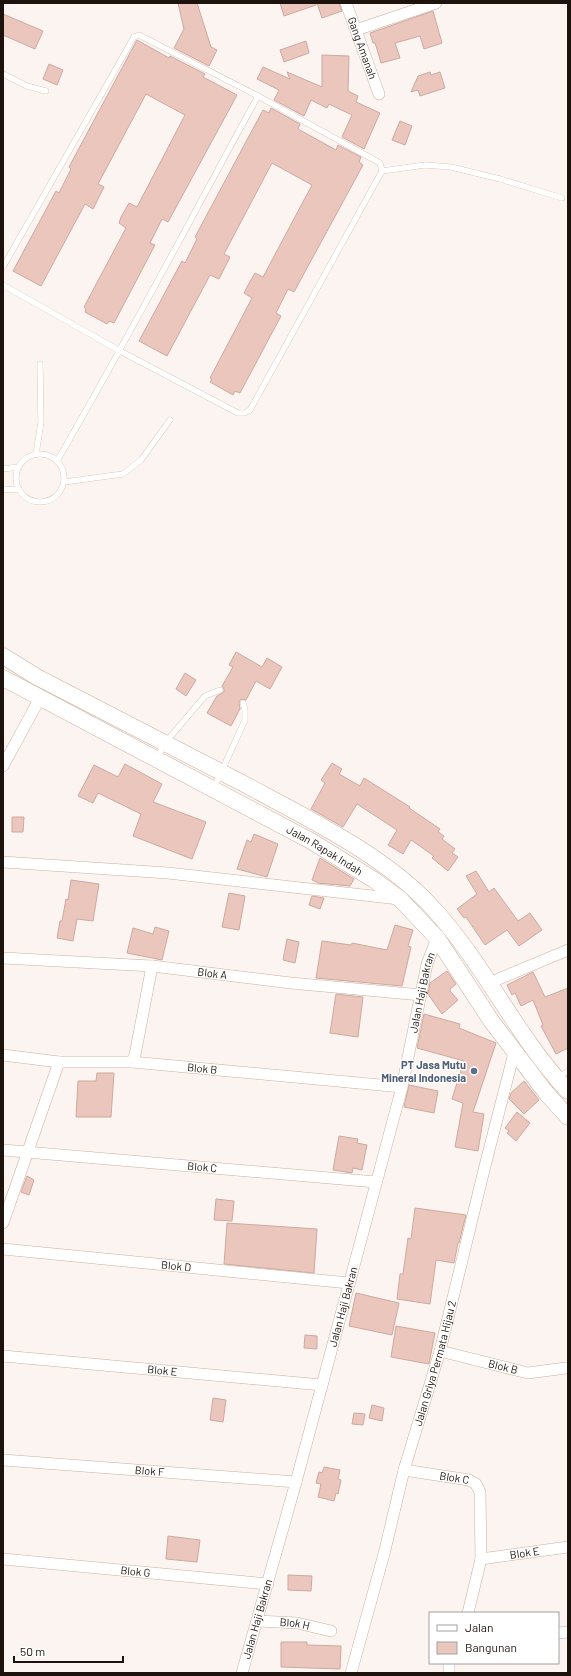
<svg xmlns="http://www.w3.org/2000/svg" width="571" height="1676" font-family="Barlow,sans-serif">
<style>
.building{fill:#ebc6bc;stroke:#cda9a0}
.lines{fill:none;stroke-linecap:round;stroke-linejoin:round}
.lane-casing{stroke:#ceaf9c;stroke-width:6}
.street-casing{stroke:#ceaf9c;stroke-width:12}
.secondary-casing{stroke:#ceaf9c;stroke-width:17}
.lane{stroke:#fff;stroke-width:5.5}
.street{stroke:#fff;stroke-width:11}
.secondary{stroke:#fff;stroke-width:16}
.service-dot{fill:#5c6f8a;stroke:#fff;stroke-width:1.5}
.labels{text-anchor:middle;stroke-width:3;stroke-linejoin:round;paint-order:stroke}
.street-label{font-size:11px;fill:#1e130c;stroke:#fff}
.service-label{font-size:11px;font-weight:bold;fill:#4e5e75;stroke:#fff;text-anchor:end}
</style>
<rect width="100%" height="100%" fill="#fbf4f0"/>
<g class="building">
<polygon points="178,3 197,3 211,47 217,50 209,66 174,48 184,29"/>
<polygon points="280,3 316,3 316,5 284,16"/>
<polygon points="317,3 339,3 342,11 322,18"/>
<polygon points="433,11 442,43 424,49 420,36 395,43 400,58 381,63 377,49 375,43 373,43 370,33"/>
<polygon points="3,14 43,31 35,49 3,35"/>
<polygon points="137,40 169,58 170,56 205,74 203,77 237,95 168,222 162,219 150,243 155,245 114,323 109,321 107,324 85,312 86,309 84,307 126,228 119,223 121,217 129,203 137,207 185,115 146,94 98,184 104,187 93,209 85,204 41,286 13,271 56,191 59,193 71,169 69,167"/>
<polygon points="306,41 309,53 284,62 280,50"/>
<polygon points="322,55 349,56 348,91 358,96 356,102 380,113 364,149 342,137 352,115 329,104 327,108 311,100 304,116 274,100 279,90 257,79 263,67 290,79 287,72 322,87"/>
<polygon points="49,64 63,70 57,85 43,79"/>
<polygon points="430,72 431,75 440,72 445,88 420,96 418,90 411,92 418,76"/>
<polygon points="271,108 300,124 298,129 336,150 338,145 361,157 359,162 363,165 294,292 288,289 276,313 281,316 240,393 235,391 233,395 210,382 212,379 210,378 252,298 244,293 247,287 255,273 263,277 312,185 272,163 224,254 230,257 219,279 210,275 167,356 139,341 182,261 185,263 197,239 195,237 263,110 269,113"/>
<polygon points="400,121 412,126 405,145 392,140"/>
<polygon points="236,652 262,667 267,658 282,667 270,689 256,681 246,700 241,699 239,702 240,709 231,726 207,713 217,696 224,692 224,689 222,686 233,667 229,665"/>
<polygon points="185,673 196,680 186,696 176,689"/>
<polygon points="332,763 342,769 339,774 360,786 364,778 410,807 409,808 440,829 438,832 444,836 442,839 455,849 452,853 458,857 448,871 432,858 434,856 411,840 403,854 388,845 397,830 357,804 343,827 311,809 325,783 321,780"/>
<polygon points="125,764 162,784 153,802 206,822 192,859 133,836 141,814 98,793 93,803 78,796 94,765 118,777"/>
<polygon points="12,817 24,817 23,832 12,832"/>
<polygon points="254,834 278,844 267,877 237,869 247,840 251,842"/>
<polygon points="320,858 354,879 350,886 317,883 317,882 312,880"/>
<polygon points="476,871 489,892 494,888 518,921 530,913 542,930 519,946 507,930 485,945 466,917 464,918 457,909 477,894 466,876"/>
<polygon points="71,880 99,884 93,921 77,919 73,941 57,938 60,921 62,921 66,899 68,900"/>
<polygon points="229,893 245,896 239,930 222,927"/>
<polygon points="312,896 324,898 320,909 309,905"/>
<polygon points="395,925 413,930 408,946 411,947 402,986 316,978 322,941 351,945 352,943 387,950"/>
<polygon points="155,927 169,931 162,960 127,953 133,928 153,934"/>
<polygon points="287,939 299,942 295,963 283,960"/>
<polygon points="447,971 456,984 450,989 450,991 458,1000 442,1014 428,994 430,983"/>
<polygon points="533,972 545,997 568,988 568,1048 556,1054 541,1026 543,1025 533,1000 521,1006 515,993 512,995 507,985"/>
<polygon points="336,994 363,997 358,1037 330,1033"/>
<polygon points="424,1014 460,1024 459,1028 496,1043 473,1112 484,1114 478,1151 455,1147 463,1103 452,1099 464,1061 417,1048"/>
<polygon points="97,1073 114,1073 111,1117 76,1117 78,1081 96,1081"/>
<polygon points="524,1081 539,1100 524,1114 509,1099 511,1093"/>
<polygon points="409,1085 438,1091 434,1113 404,1107"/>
<polygon points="517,1112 530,1123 516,1141 507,1133 509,1131 505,1128"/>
<polygon points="339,1136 358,1139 357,1143 367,1145 362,1170 353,1168 352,1173 333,1170"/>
<polygon points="27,1176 34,1180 29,1195 21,1192"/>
<polygon points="216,1199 234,1201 232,1221 214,1220"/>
<polygon points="415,1208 466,1215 459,1243 458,1243 454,1263 436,1260 430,1304 397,1299 400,1274 403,1274 408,1238 411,1239"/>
<polygon points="227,1223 317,1229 314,1273 224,1264"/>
<polygon points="356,1293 399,1303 392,1335 349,1326"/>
<polygon points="396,1326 435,1333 429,1364 391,1357"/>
<polygon points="305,1335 317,1336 317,1349 304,1348"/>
<polygon points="213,1398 226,1400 223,1422 210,1420"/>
<polygon points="372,1405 384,1408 382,1421 369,1418"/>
<polygon points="354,1413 365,1414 363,1425 352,1424"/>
<polygon points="324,1467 340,1470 338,1479 341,1480 338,1494 336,1493 334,1501 318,1497 321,1484 316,1483 319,1472 322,1473"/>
<polygon points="168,1536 200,1540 197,1562 166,1559"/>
<polygon points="288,1575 312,1576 311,1591 288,1590"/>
<polygon points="281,1642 307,1642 307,1645 341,1646 340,1669 281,1667"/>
</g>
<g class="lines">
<g class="lane-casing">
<g id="lane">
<polyline points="3,74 27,86 46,91"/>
<polyline points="382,171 425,165 451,167 500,179 562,198"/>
<polyline points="3,267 134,37 139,35 258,96 380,163 382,171 250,410 244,413 238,413 120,351 3,285"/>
<polyline points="36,454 41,422 40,364"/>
<circle cx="40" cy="478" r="24"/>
<path d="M57 461C127 341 191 218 258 96"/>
<polyline points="3,469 19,467"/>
<polyline points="64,482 123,474 141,460 170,420"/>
<polyline points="3,490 19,489"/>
<polyline points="157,758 165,743 205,696 220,690"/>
<polyline points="214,788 245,720 245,710 243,703"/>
<polyline points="558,1077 568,1071"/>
</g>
</g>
<g class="street-casing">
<g id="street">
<path id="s1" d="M346 3 379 94"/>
<polyline points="356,30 436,3"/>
<polyline points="3,766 40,698"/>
<polyline points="3,862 168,873 399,899"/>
<path id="s2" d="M3 958 152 966 291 983 421 995"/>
<polyline points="489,983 568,950"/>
<path id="s3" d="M3 1055 59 1062H132L402 1087"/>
<polyline points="132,1062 135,1055 152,966"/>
<path id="s4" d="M3 1150 376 1182"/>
<polyline points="3,1223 59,1062"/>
<path id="s5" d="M3 1249 349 1283"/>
<path id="s6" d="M440 1351 528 1373 566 1368"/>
<path id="s7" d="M3 1356 322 1385"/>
<path id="s8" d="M3 1460 296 1482"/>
<path id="s9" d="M404 1470 469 1480 476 1484 480 1492 481 1559 468 1613"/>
<path id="s10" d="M3 1559 268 1584"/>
<path id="s11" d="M481 1559 568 1547"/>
<path id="s12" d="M257 1621 297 1623 331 1631"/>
<polyline points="558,1633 568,1632"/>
<path id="s13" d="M242 1673 296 1482 402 1087 427 964 437 938"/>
<path id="s14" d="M351 1673 384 1554 404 1470 440 1351 485 1166 514 1053"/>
<polyline points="449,1673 449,1663"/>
</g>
</g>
<g class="secondary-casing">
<g id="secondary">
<path d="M3 656 37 677C107 713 176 749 246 785 307 818 382 854 430 905 484 962 515 1035 568 1091"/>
<path id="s15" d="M3 678 311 841 374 880 400 899 437 938 492 1022 547 1094 568 1117"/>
</g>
</g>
<use href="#lane" class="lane"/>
<use href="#street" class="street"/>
<use href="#secondary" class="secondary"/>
</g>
<circle class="service-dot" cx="474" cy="1071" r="4"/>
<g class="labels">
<g class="street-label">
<text dy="4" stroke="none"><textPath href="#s1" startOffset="48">Gang Amanah</textPath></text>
<text dy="4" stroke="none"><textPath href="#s15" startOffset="365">Jalan Rapak Indah</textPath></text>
<text dy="4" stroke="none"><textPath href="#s2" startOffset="210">Blok A</textPath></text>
<text dy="4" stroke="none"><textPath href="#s13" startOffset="704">Jalan Haji Bakran</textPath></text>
<text dy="4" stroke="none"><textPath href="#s3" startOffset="200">Blok B</textPath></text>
<text dy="4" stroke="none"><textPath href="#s4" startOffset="200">Blok C</textPath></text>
<text dy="4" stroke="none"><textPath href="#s5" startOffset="174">Blok D</textPath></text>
<text dy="4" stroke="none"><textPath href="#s13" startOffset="380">Jalan Haji Bakran</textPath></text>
<text dy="4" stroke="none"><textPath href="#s14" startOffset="321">Jalan Griya Permata Hijau 2</textPath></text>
<text dy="4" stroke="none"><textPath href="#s6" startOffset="65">Blok B</textPath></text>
<text dy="4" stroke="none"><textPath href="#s7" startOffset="160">Blok E</textPath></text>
<text dy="4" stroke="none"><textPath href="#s8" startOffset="147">Blok F</textPath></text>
<text dy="4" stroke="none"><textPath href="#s9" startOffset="51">Blok C</textPath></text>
<text dy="4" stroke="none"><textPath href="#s11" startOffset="44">Blok E</textPath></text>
<text dy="4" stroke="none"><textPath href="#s10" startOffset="133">Blok G</textPath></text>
<text dy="4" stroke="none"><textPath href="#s13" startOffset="56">Jalan Haji Bakran</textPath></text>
<text dy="4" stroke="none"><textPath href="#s12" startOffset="38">Blok H</textPath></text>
</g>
<g class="service-label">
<text x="466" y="1069">PT Jasa Mutu<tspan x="466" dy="13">Mineral Indonesia</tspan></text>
</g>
</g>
<rect width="571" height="1676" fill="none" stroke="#1e130c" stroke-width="8"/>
<rect x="429" y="1612" width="130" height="52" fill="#ffffff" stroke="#a5a19e"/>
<rect x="437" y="1625" width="20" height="6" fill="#ffffff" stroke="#a5a19e"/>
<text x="465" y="1632" font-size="12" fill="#1e130c">Jalan</text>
<rect x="437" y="1642" width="20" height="12" fill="#ebc6bc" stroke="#a5a19e"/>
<text x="465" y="1652" font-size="12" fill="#1e130c">Bangunan</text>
<path d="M14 1656v6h109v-6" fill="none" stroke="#1e130c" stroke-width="2"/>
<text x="20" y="1656" font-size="12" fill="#1e130c" stroke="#ffffff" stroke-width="3" paint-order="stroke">50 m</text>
</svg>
